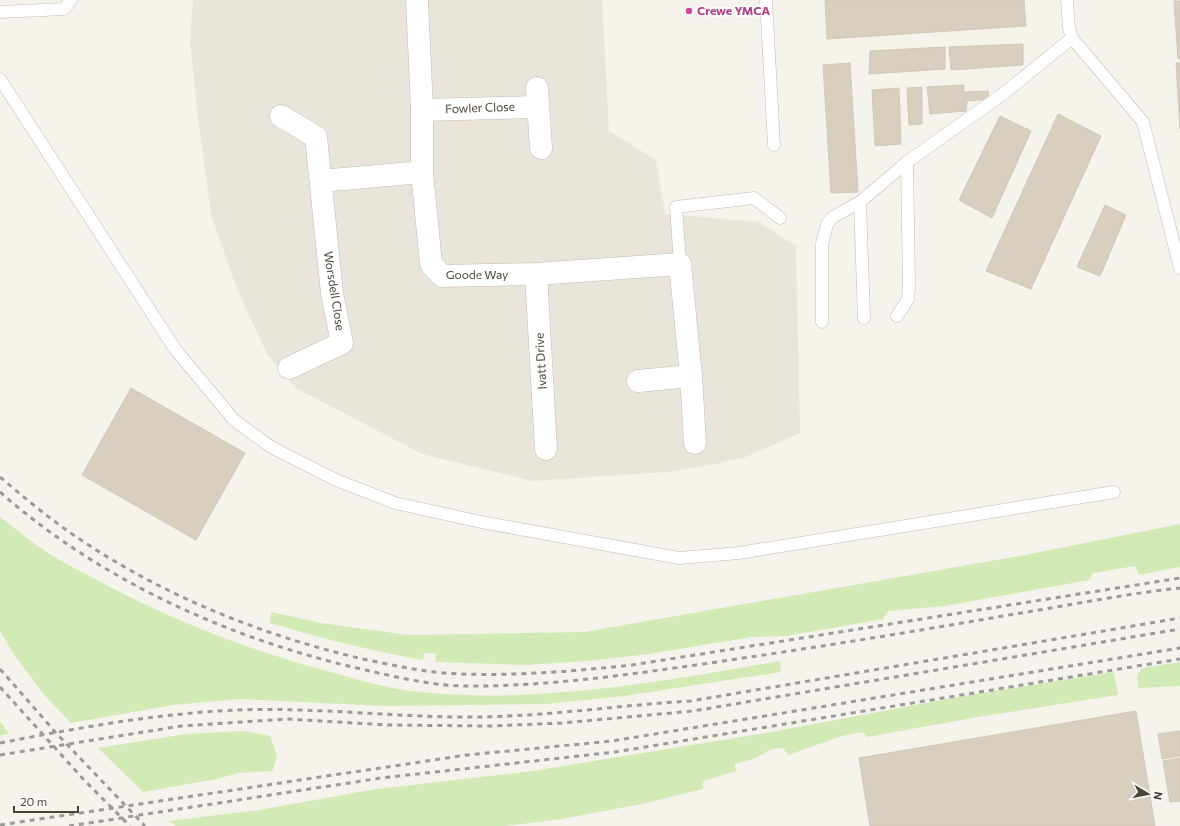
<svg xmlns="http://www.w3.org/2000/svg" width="1180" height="826" font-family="Commissioner,sans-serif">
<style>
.residential{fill:#eae5da}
.green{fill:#d2eab5}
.building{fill:#d8cfc1;stroke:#d3c7b4}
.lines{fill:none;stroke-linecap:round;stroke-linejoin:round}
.service-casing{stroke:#c2bbae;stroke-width:13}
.minor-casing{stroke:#c2bbae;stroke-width:23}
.service{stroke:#fff;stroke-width:12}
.minor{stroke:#fff;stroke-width:22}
.rail{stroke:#9a9a9a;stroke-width:3;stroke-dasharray:5 5;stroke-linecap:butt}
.hotel-dot{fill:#d1479c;stroke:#fff;stroke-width:1.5}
.labels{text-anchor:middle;stroke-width:3.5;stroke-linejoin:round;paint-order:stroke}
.hotel-label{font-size:12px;font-weight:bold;fill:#b23c85;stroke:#fff;text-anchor:start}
.street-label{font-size:12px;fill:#4b4439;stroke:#fff}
</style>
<rect width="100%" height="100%" fill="#f6f3ec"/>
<polygon class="residential" points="193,0 602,0 609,131 656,160 665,214 759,222 796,246 800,433 746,457 715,464 666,472 533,481 422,454 296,388 267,354 235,284 211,214 198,118 190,40"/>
<g class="green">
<path d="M0 517C16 529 32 543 50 554 63 563 79 570 93 578 169 619 240 647 323 670 354 678 387 689 419 692 540 704 661 682 780 661L781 672 624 696 546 704 385 706 240 699 173 705 71 723 45 696 15 656 0 631Z"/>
<path d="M1180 524V567L1139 575 1135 566 1093 573 1089 580 945 606 888 611 883 619 787 636 752 637 649 654 588 661 524 665 435 662 436 654 424 653 423 660C371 651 321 638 270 623L271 612 321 623 408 635 584 632 1025 555Z"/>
<polygon points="1180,662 1180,686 1138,688 1137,675 1142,668"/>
<polygon points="1114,672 1118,695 978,717 867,737 863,732 842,736 788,755 784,748 772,749 751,760 734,764 737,771 703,781 703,789 642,804 561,819 505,826 176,826 169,821 259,810 376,789 526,772 771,732 969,695"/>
<polygon points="0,721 9,734 0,735"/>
<polygon points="244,731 270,736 277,756 273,771 238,773 217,779 143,792 98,748 186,734"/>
</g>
<g class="building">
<polygon points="825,0 1024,0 1026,26 827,39"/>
<polygon points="1174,1 1180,1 1180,58 1178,59"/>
<polygon points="1023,44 1023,65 951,70 949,47"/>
<polygon points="945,47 945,69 869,74 870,51"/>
<polygon points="850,63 858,192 831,193 823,65"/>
<polygon points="1176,63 1180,63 1180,129"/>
<polygon points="964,85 964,92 988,91 989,99 967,101 966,111 930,114 927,87"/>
<polygon points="922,87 922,124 909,125 907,88"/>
<polygon points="899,88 901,144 875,146 872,90"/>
<polygon points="1058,114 1101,136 1031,289 986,271"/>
<polygon points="1000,116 1031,131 992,218 959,200"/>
<polygon points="1105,205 1126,215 1100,276 1077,267"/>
<polygon points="131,388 245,453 196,540 82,475"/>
<polygon points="1136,711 1155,826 870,826 859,758"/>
<polygon points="1180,731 1180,756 1162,759 1158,734"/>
<polygon points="1180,758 1180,801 1170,802 1163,761"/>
</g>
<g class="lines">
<g class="service-casing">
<g id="service">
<polyline points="766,0 774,145"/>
<polyline points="1067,0 1069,28 1072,38 1143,122 1180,268"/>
<polyline points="0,12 64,9 71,0"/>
<polyline points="0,79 175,349 234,420 271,447 336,480 395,503 481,522 679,558 739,553 1114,492"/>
<polyline points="860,202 864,318"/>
<polyline points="680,264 676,207 754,198 780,218"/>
<polyline points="897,316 908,299 909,285 907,162"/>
<polyline points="822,322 822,244 827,224 833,217 860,202 907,162 1003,94 1072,38"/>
</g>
</g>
<g class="minor-casing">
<g id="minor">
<polyline points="417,0 422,110 422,172 431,264 442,276 536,274 680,264 691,376 695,443"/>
<polyline points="537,88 541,148"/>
<polyline points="422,110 538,107"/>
<polyline points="281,116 316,137 332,293 342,343 289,368"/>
<polyline points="321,181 422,172"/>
<polyline points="536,274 546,449"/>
<polyline points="638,381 691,376"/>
</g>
</g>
<use href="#service" class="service"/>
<use href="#minor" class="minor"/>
<g class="rail">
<path d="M0 477C26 499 52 521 81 540 166 597 264 636 363 659 396 666 428 673 461 674 518 676 575 671 632 665L1180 578"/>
<path d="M0 492C103 583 237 642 370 671 400 678 431 685 462 686 541 687 618 676 696 665 801 650 905 633 1009 615 1066 606 1123 594 1180 588"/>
<polyline points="0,669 57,734 145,826"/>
<polyline points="0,687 85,781 130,826"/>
<path d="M0 743C78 728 159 713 238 710 319 707 399 718 479 717 550 716 620 705 691 701L1180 618"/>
<polyline points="0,755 181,726 287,719 388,725 490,726 562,723 693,711 1180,629"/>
<polyline points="0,825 467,755 612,741 1180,648"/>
<polyline points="69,826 381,778 615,752 1180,659"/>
</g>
</g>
<circle class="hotel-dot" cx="689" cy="11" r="4"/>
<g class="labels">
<g class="hotel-label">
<text x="697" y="15">Crewe YMCA</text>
</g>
<g class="street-label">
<text transform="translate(480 108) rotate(-2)" y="4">Fowler Close</text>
<text x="477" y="279">Goode Way</text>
<text transform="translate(334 291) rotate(81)" y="4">Worsdell Close</text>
<text transform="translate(541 361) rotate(-93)" y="4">Ivatt Drive</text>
</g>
</g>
<g transform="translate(1148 794) rotate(100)" stroke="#ffffff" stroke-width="3" paint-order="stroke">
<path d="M0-3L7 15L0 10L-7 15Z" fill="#4b4439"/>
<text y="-6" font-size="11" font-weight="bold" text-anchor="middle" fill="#4b4439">N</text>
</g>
<path d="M14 806v6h64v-6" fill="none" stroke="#4b4439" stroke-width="2"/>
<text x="20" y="806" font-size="12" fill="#4b4439" stroke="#ffffff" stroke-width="3" paint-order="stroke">20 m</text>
</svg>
